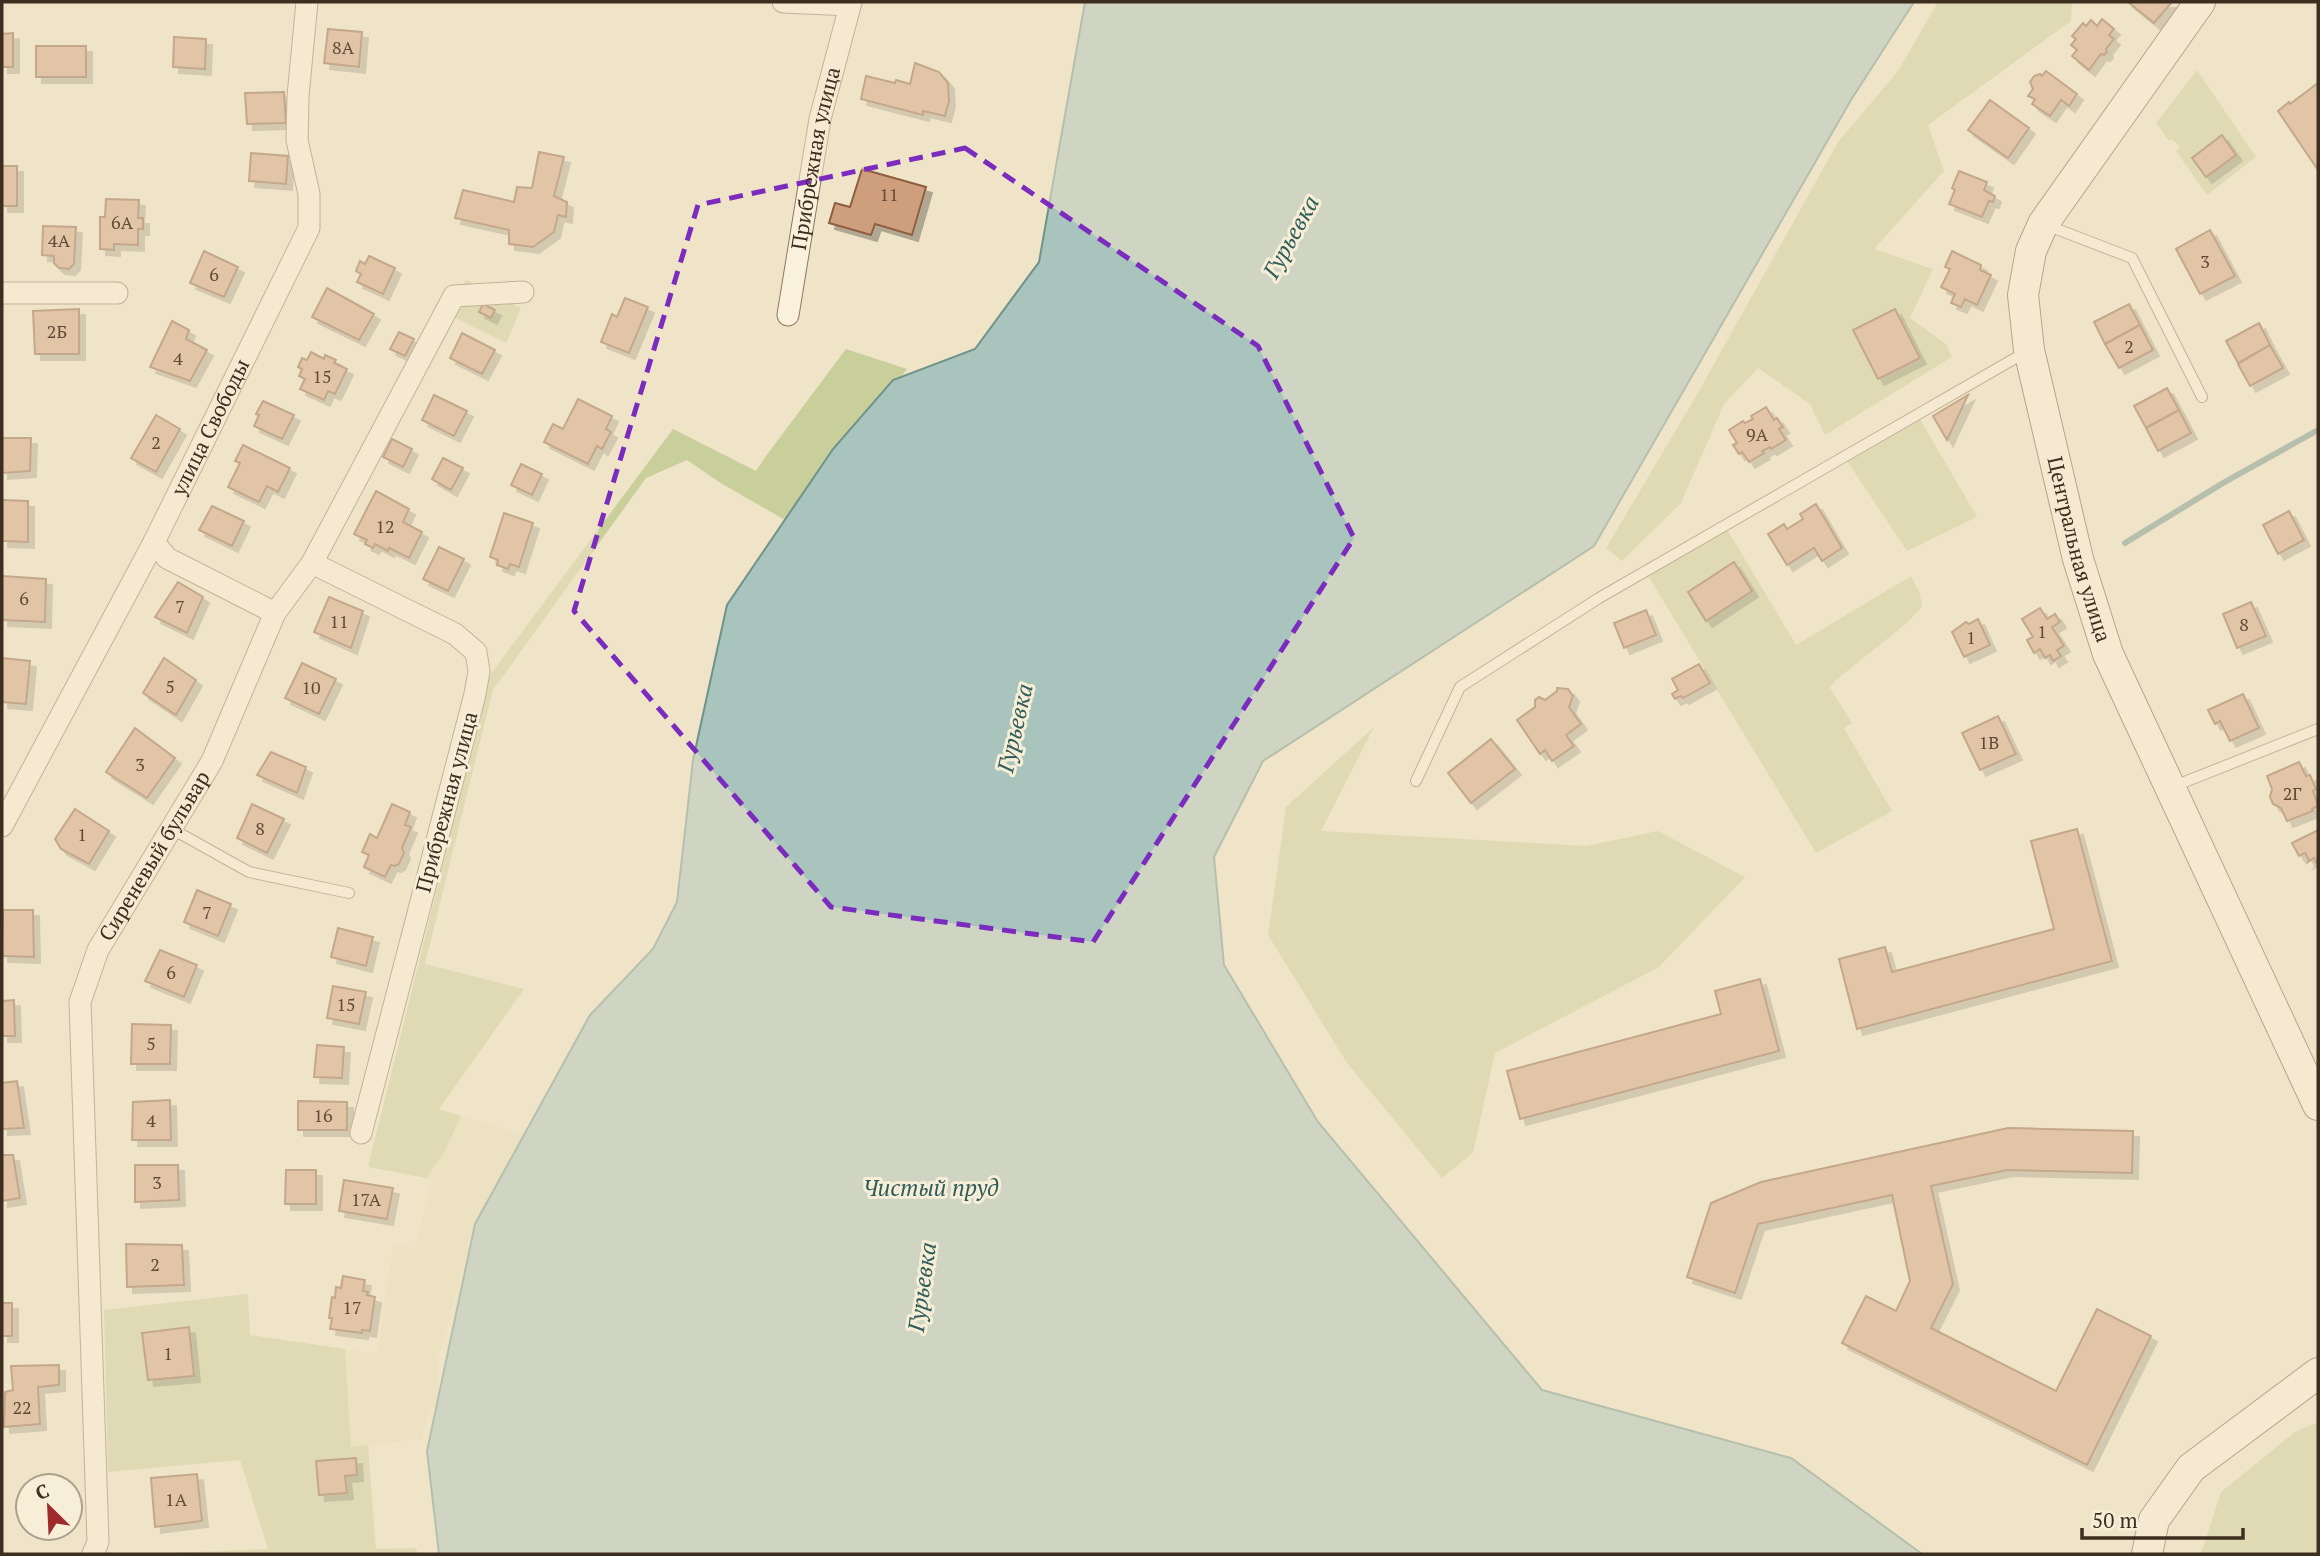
<svg xmlns="http://www.w3.org/2000/svg" width="2320" height="1556" font-family="'PT Serif',serif">
<style>
.farmland{fill:#e6deb5}
.green{fill:#c9cf9b}
.water{fill:#a9c4bc;stroke:#6f938a;stroke-width:2}
.lines{fill:none;stroke-linecap:round;stroke-linejoin:round}
.stream{stroke:#6f938a;stroke-width:6}
.building{fill:#cf9f7d;stroke:#8d5f41;stroke-width:2;filter:url(#shadow)}
.service-casing{stroke:#8d765c;stroke-width:12}
.minor-casing{stroke:#8d765c;stroke-width:23}
.secondary-casing{stroke:#6f573f;stroke-width:32}
.service{stroke:#faf1dc;stroke-width:10}
.minor{stroke:#faf1dc;stroke-width:21}
.secondary{stroke:#faf1dc;stroke-width:30}
.marked{fill:none;stroke:#7b2cbf;stroke-width:5;stroke-dasharray:14 9;stroke-linejoin:round}
.labels{text-anchor:middle;stroke-width:6;stroke-linejoin:round;paint-order:stroke}
.number-label{font-size:18px;fill:#624a37}
.street-label{font-size:21px;fill:#3d2e20;stroke:#f7eed8}
.water-label{font-size:23px;font-style:italic;fill:#2f5d5a;stroke:#f7eed8}
</style>
<defs>
<filter id="shadow"><feDropShadow dx="6" dy="6" stdDeviation="0" flood-color="#0004"/></filter>
</defs>
<rect width="100%" height="100%" fill="#f0e4c8"/>
<polygon class="farmland" points="461,1116 523,1134 475,1224 438,1359 439,1399 423,1426 423,1439 351,1447 345,1349 377,1354 393,1245 415,1248 433,1180 426,1178 444,1153"/>
<g class="green">
<polygon points="1938,2 2072,2 2071,21 1928,125 1944,171 1874,249 1933,269 1910,318 1946,344 1952,357 1825,435 1810,404 1758,368 1724,404 1681,503 1622,561 1606,548 1695,398 1838,142 1898,71"/>
<polygon points="2197,70 2256,157 2207,195 2176,151 2180,146 2171,139 2169,141 2156,123"/>
<polygon points="466,280 521,308 506,343 445,313"/>
<polygon points="846,349 907,369 840,459 797,527 719,482 687,460 646,478 493,690 425,964 524,989 439,1109 461,1116 444,1153 426,1178 368,1167 490,675 673,429 756,471 766,456"/>
<polygon points="1917,414 1977,517 1907,551 1845,458"/>
<polygon points="1727,529 1796,645 1911,576 1920,593 1922,607 1907,623 1836,680 1830,688 1852,723 1844,728 1892,811 1816,853 1647,574"/>
<polygon points="1374,727 1321,831 1586,846 1658,831 1745,877 1659,967 1495,1053 1473,1153 1442,1178 1347,1063 1268,935 1286,807"/>
<polygon points="248,1294 250,1335 345,1349 351,1447 368,1445 376,1549 415,1548 419,1554 147,1554 268,1549 240,1460 108,1472 104,1310"/>
<polygon points="2318,1422 2318,1554 2201,1554 2221,1492 2295,1432"/>
</g>
<polygon class="water" points="1085,2 1914,2 1851,100 1594,546 1263,761 1214,857 1224,965 1318,1122 1542,1390 1791,1458 1922,1554 439,1554 427,1451 475,1224 590,1015 653,949 677,902 693,760 727,605 833,449 893,380 975,349 1039,262"/>
<g class="lines">
<polyline class="stream" points="2125,543 2223,483 2318,430"/>
</g>
<g class="building">
<polygon points="2128,2 2172,2 2154,23"/>
<polygon points="2102,19 2114,29 2109,35 2114,39 2106,49 2107,52 2104,55 2101,54 2089,70 2072,56 2077,50 2071,45 2076,39 2072,36 2083,23 2086,26 2091,20 2097,26"/>
<polygon points="328,29 362,32 359,67 324,63"/>
<polygon points="13,33 13,67 2,67 2,34"/>
<polygon points="174,37 206,39 205,69 173,67"/>
<rect x="36" y="46" width="50" height="31"/>
<polygon points="915,63 939,72 948,83 949,101 945,116 923,111 923,115 861,99 866,76 895,83 896,80 910,84"/>
<polygon points="2046,71 2077,94 2069,106 2061,100 2050,116 2032,104 2035,99 2028,96 2033,89 2030,82 2034,76 2040,74 2042,76"/>
<polygon points="2318,83 2318,170 2278,111 2289,102 2290,104"/>
<polygon points="284,92 286,123 247,124 245,93"/>
<polygon points="1990,100 2029,128 2008,158 1968,130"/>
<polygon points="2222,135 2236,155 2206,177 2192,158"/>
<polygon points="539,152 564,157 554,196 567,202 566,217 558,215 554,232 533,247 509,244 509,230 455,218 463,190 514,202 517,187 532,188"/>
<polygon points="251,153 288,156 286,184 249,181"/>
<rect x="2" y="166" width="15" height="40"/>
<polygon points="862,169 926,187 912,235 875,224 871,235 829,223 835,203 850,207"/>
<polygon points="1959,171 1987,182 1984,190 1995,196 1993,202 1989,201 1982,217 1949,204 1955,190 1952,188"/>
<polygon points="106,199 139,200 138,218 143,218 143,229 138,229 138,245 114,244 114,250 100,249 100,217 105,217"/>
<polygon points="43,226 76,227 74,264 69,269 59,268 54,263 54,256 42,255"/>
<polygon points="2210,230 2235,276 2200,294 2176,249"/>
<polygon points="204,251 238,267 224,297 190,283"/>
<polygon points="1952,251 1981,265 1980,270 1991,275 1977,305 1965,299 1961,307 1951,303 1955,294 1941,287 1950,269 1945,267"/>
<polygon points="369,256 395,268 383,294 357,282 361,274 356,271 360,261 365,264"/>
<polygon points="327,288 374,314 359,340 312,317"/>
<polygon points="625,298 648,307 629,353 601,342 612,314 617,317"/>
<polygon points="483,304 495,310 491,318 479,312"/>
<polygon points="2129,304 2140,325 2105,344 2094,322"/>
<polygon points="79,309 79,354 35,354 33,311"/>
<polygon points="1895,309 1920,358 1878,379 1853,330"/>
<polygon points="172,321 189,330 186,339 207,350 190,381 150,367"/>
<polygon points="2259,323 2270,345 2238,363 2226,341"/>
<polygon points="2140,325 2153,350 2119,368 2105,344"/>
<polygon points="399,332 414,339 405,356 390,349"/>
<polygon points="462,333 495,350 482,374 450,358"/>
<polygon points="2270,345 2283,368 2250,386 2238,364"/>
<polygon points="311,352 324,359 325,355 336,360 334,363 347,369 335,394 328,391 324,400 300,389 305,379 299,376 302,369 298,367 302,358 307,360"/>
<polygon points="2167,388 2179,410 2146,428 2134,406"/>
<polygon points="434,395 467,411 454,436 422,420"/>
<polygon points="1968,395 1947,440 1933,416"/>
<polygon points="578,399 612,416 606,429 611,432 602,449 597,446 588,464 544,442 553,424 563,429"/>
<polygon points="263,401 294,415 282,439 254,426 259,415 256,414"/>
<polygon points="1766,407 1774,420 1777,418 1783,427 1779,429 1786,440 1771,449 1770,447 1762,451 1764,453 1749,462 1742,452 1739,454 1733,445 1737,443 1729,430 1743,421 1745,423 1753,419 1751,416"/>
<polygon points="2179,410 2191,433 2158,451 2146,428"/>
<polygon points="156,415 180,429 156,472 131,458"/>
<polygon points="2,438 31,438 30,471 2,473"/>
<polygon points="392,439 412,449 403,467 383,457"/>
<polygon points="243,445 290,468 278,492 267,486 259,502 228,487 240,463 235,461"/>
<polygon points="443,458 463,468 451,490 432,479"/>
<polygon points="521,464 542,474 532,495 511,485"/>
<polygon points="376,491 409,509 403,522 422,532 409,558 389,548 388,551 375,544 373,548 365,544 367,540 354,534"/>
<polygon points="2,500 28,501 28,542 2,541"/>
<polygon points="1816,504 1842,548 1822,561 1814,548 1787,565 1768,534 1784,524 1787,529 1803,519 1800,514"/>
<polygon points="212,506 244,521 232,546 199,530"/>
<polygon points="2289,511 2304,540 2278,554 2263,525"/>
<polygon points="504,513 533,523 519,567 510,564 508,569 497,565 498,560 490,557"/>
<polygon points="439,547 464,559 448,591 423,579"/>
<polygon points="1734,562 1752,591 1706,621 1688,592"/>
<polygon points="2,576 46,579 45,622 2,620"/>
<polygon points="178,582 203,597 187,633 155,617"/>
<polygon points="329,597 363,611 351,648 314,632"/>
<polygon points="2251,602 2266,636 2237,648 2223,614"/>
<polygon points="2040,608 2047,619 2055,614 2060,622 2052,627 2064,646 2057,650 2061,656 2053,661 2050,655 2045,658 2040,649 2034,653 2027,640 2033,637 2022,619"/>
<polygon points="1646,610 1656,635 1624,648 1614,623"/>
<polygon points="1978,619 1990,645 1964,657 1952,632 1966,622 1969,624"/>
<polygon points="2,658 30,661 26,704 2,702"/>
<polygon points="164,658 196,680 176,715 143,693"/>
<polygon points="302,663 336,679 319,714 285,698"/>
<polygon points="1699,664 1710,683 1683,698 1681,696 1675,699 1672,694 1678,690 1672,679"/>
<polygon points="1557,688 1568,689 1573,696 1569,707 1581,724 1566,735 1574,746 1552,761 1545,750 1540,754 1517,720 1535,707 1535,700 1539,697 1545,700 1557,691"/>
<polygon points="2243,694 2259,728 2230,741 2220,721 2215,724 2208,710"/>
<polygon points="1998,716 2016,754 1980,770 1962,733"/>
<polygon points="135,728 175,758 147,798 106,772"/>
<polygon points="1491,739 1515,769 1471,803 1448,773"/>
<polygon points="271,752 306,767 297,793 257,775"/>
<polygon points="2299,762 2306,776 2310,775 2316,789 2313,791 2318,806 2312,809 2313,811 2287,821 2281,808 2273,804 2270,797 2272,789 2267,776"/>
<polygon points="252,804 284,819 267,853 237,838"/>
<polygon points="392,804 410,812 405,825 411,827 402,848 404,853 399,864 395,866 391,865 385,877 364,867 369,855 362,852 370,834 377,838"/>
<polygon points="75,809 109,831 89,864 61,849 55,839"/>
<polygon points="2077,829 2112,961 1857,1029 1839,959 1885,947 1892,972 2054,929 2031,841"/>
<polygon points="2318,830 2318,865 2314,858 2308,862 2309,860 2305,853 2299,856 2292,843"/>
<polygon points="197,890 231,904 218,936 184,922"/>
<polygon points="3,910 33,910 34,957 2,956"/>
<polygon points="338,928 373,937 366,966 331,957"/>
<polygon points="160,950 197,965 184,997 145,981"/>
<polygon points="1760,979 1779,1051 1520,1119 1507,1071 1721,1014 1715,991"/>
<polygon points="333,986 366,992 359,1024 327,1018"/>
<polygon points="14,1000 15,1036 2,1036 2,1001"/>
<polygon points="132,1024 171,1025 170,1064 131,1064"/>
<polygon points="317,1045 344,1047 342,1078 314,1077"/>
<polygon points="17,1081 24,1128 2,1129 2,1083"/>
<polygon points="170,1100 171,1140 132,1140 133,1102"/>
<polygon points="298,1101 347,1102 347,1130 298,1130"/>
<polygon points="2008,1128 2133,1131 2132,1173 2007,1170 1931,1186 1953,1284 1931,1328 2056,1391 2097,1309 2151,1336 2087,1465 1842,1343 1866,1296 1896,1311 1910,1281 1892,1195 1758,1224 1735,1293 1687,1277 1711,1203 1761,1182"/>
<polygon points="2,1155 13,1155 20,1198 2,1201"/>
<polygon points="135,1165 178,1165 179,1200 135,1202"/>
<polygon points="286,1170 316,1170 316,1204 285,1204"/>
<polygon points="344,1180 393,1188 387,1219 339,1211"/>
<polygon points="126,1244 182,1245 184,1285 127,1287"/>
<polygon points="343,1276 365,1280 363,1291 368,1292 367,1295 375,1297 370,1331 362,1330 362,1333 330,1329 332,1318 329,1318 332,1297 335,1298 336,1287 341,1288"/>
<rect x="2" y="1303" width="10" height="33"/>
<polygon points="189,1327 194,1376 148,1380 142,1333"/>
<polygon points="59,1365 59,1385 38,1387 40,1424 4,1427 5,1392 13,1390 11,1366"/>
<polygon points="356,1458 357,1475 345,1476 347,1493 319,1495 316,1461"/>
<polygon points="197,1474 202,1521 155,1527 151,1478"/>
</g>
<g class="lines">
<g class="service-casing">
<g id="service">
<polyline points="2046,225 2132,258 2202,397"/>
<polyline points="1416,781 1460,687 1599,598 2026,352"/>
<polyline points="2172,787 2318,729"/>
<polyline points="172,829 249,872 349,893"/>
</g>
</g>
<g class="minor-casing">
<g id="minor">
<polyline points="783,2 850,5"/>
<polyline points="2,293 117,293"/>
<path id="s1" d="M788 315 820 119 851 2"/>
<polyline points="154,542 167,558 275,613"/>
<polyline points="312,563 455,634 476,652 479,671 475,694 361,1133"/>
<path id="s2" d="M2 826 154 542 309 228V194L297 140 298 96 307 2"/>
<path id="s3" d="M93 1554 98 1542 80 1002 98 950 212 761 275 613 312 563 454 296 523 292"/>
</g>
</g>
<g class="secondary-casing">
<g id="secondary">
<path id="s4" d="M2200 2 2043 224 2031 251 2023 295 2029 350 2078 559 2108 654 2318 1105"/>
<polyline points="2147,1554 2154,1520 2191,1468 2318,1373"/>
</g>
</g>
<use href="#service" class="service"/>
<use href="#minor" class="minor"/>
<use href="#secondary" class="secondary"/>
</g>
<path d="M0 0H2320V1556H0ZM965 148 1258 346 1354 538 1093 942 831 907 574 611 698 205Z" fill="#f0e4c8" fill-opacity=".55" fill-rule="evenodd"/>
<path class="marked" d="M965 148 1258 346 1354 538 1093 942 831 907 574 611 698 205Z"/>
<g class="labels">
<g class="number-label">
<text x="343" y="54">8А</text>
<text x="889" y="201">11</text>
<text x="122" y="229">6А</text>
<text x="59" y="247">4А</text>
<text x="2205" y="268">3</text>
<text x="214" y="281">6</text>
<text x="57" y="338">2Б</text>
<text x="2129" y="353">2</text>
<text x="178" y="365">4</text>
<text x="322" y="383">15</text>
<text x="1757" y="441">9А</text>
<text x="156" y="449">2</text>
<text x="385" y="533">12</text>
<text x="24" y="605">6</text>
<text x="180" y="613">7</text>
<text x="339" y="628">11</text>
<text x="2244" y="631">8</text>
<text x="2042" y="638">1</text>
<text x="1971" y="644">1</text>
<text x="170" y="693">5</text>
<text x="311" y="694">10</text>
<text x="1989" y="749">1В</text>
<text x="140" y="771">3</text>
<text x="2292" y="800">2Г</text>
<text x="260" y="835">8</text>
<text x="82" y="841">1</text>
<text x="207" y="919">7</text>
<text x="171" y="979">6</text>
<text x="346" y="1011">15</text>
<text x="151" y="1050">5</text>
<text x="323" y="1122">16</text>
<text x="151" y="1127">4</text>
<text x="157" y="1189">3</text>
<text x="366" y="1206">17А</text>
<text x="155" y="1271">2</text>
<text x="352" y="1314">17</text>
<text x="168" y="1360">1</text>
<text x="22" y="1414">22</text>
<text x="176" y="1506">1А</text>
</g>
<g class="street-label">
<text dy="7" stroke="none"><textPath href="#s1" startOffset="159">Прибрежная улица</textPath></text>
<text dy="7" stroke="none"><textPath href="#s2" startOffset="450">улица Свободы</textPath></text>
<text dy="7" stroke="none"><textPath href="#s4" startOffset="607">Центральная улица</textPath></text>
<text transform="translate(447 802) rotate(-75)" y="7">Прибрежная улица</text>
<text dy="7" stroke="none"><textPath href="#s3" startOffset="718">Сиреневый бульвар</textPath></text>
</g>
<g class="water-label">
<text transform="translate(1291 237) rotate(-61)" y="8">Гурьевка</text>
<text transform="translate(1015 728) rotate(-77)" y="8">Гурьевка</text>
<text x="931" y="1196">Чистый пруд</text>
<text transform="translate(922 1287) rotate(-82)" y="8">Гурьевка</text>
</g>
</g>
<rect width="2320" height="1556" fill="none" stroke="#3d2e20" stroke-width="7"/>
<g transform="translate(49 1507) rotate(336)"><circle r="33" fill="#f7eed8" stroke="#ada18e" stroke-width="2"/>
<path d="M0-5L12 26L0 18L-12 26Z" fill="#9e2a2b"/>
<text y="-10" font-size="19" font-weight="bold" text-anchor="middle" fill="#3d2e20">С</text>
</g>
<path d="M2082 1528v10h161v-10" fill="none" stroke="#3d2e20" stroke-width="3.5"/>
<text x="2092" y="1528" font-size="21" fill="#3d2e20" stroke="#f7eed8" stroke-width="5" paint-order="stroke">50 m</text>
</svg>
